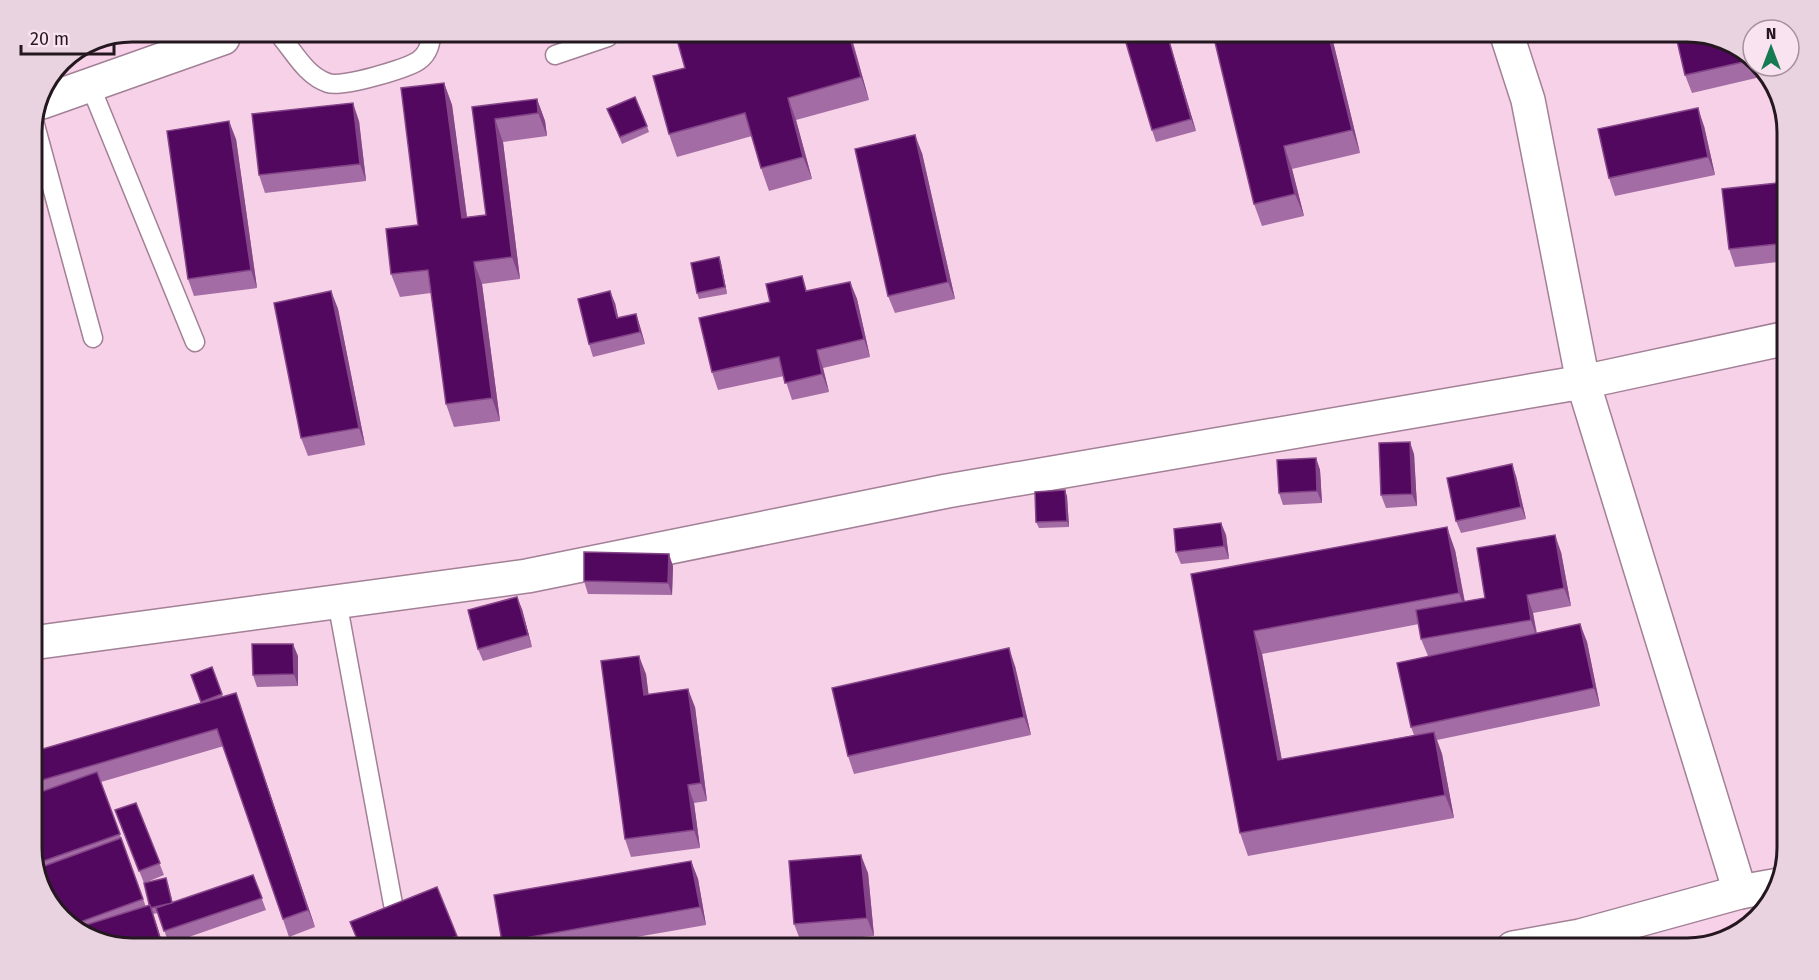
<svg xmlns="http://www.w3.org/2000/svg" width="1819" height="980" font-family="'Fira Sans',sans-serif">
<style>
.lines{fill:none;stroke-linecap:round;stroke-linejoin:round}
.lane-casing{stroke:#a28096;stroke-width:21}
.street-casing{stroke:#a28096;stroke-width:36}
.lane{stroke:#fff;stroke-width:18}
.street{stroke:#fff;stroke-width:33}
.wall{fill:#a46ca4;fill-rule:evenodd}
.shaded-wall{fill:#844488}
.building{fill:#52085f;stroke:#844488;stroke-width:1.5}
.rim{fill:none;stroke:#24171f;stroke-width:3}
</style>
<rect width="100%" height="100%" fill="#f7d1e8"/>
<g class="lines">
<g class="lane-casing">
<g id="lane">
<path d="M282 38C296 55 307 76 328 83 342 88 405 69 418 61 427 55 430 47 431 37"/>
<polyline points="555,55 608,37"/>
<polyline points="90,85 195,342"/>
<polyline points="34,121 93,338"/>
<polyline points="337,601 393,904"/>
</g>
</g>
<g class="street-casing">
<g id="street">
<polyline points="1506,32 1528,100 1583,382 1740,892"/>
<polyline points="42,102 223,38"/>
<polyline points="32,643 527,576 947,491 1583,382 1787,338"/>
<polyline points="1513,948 1580,936 1740,892 1779,885"/>
</g>
</g>
<use href="#lane" class="lane"/>
<use href="#street" class="street"/>
</g>
<g class="wall">
<polygon points="1331,33 1360,153 1292,169 1304,216 1262,226 1254,204 1213,34"/>
<polygon points="1167,34 1196,131 1156,142 1152,130"/>
<polygon points="851,35 869,100 796,120 812,179 769,191 761,168 752,136 677,157 669,134 685,68 676,36"/>
<polygon points="1732,42 1753,61 1753,66 1759,66 1769,75 1692,93 1685,75"/>
<polygon points="444,83 452,105 467,217 486,215 472,107 537,99 545,121 547,136 503,142 520,279 482,284 500,421 454,427 446,404 431,293 400,297 391,274 418,225"/>
<polygon points="610,115 647,126 649,132 622,144"/>
<polygon points="359,121 366,181 265,193 259,175"/>
<polygon points="1704,126 1715,175 1615,196 1609,178"/>
<polygon points="236,139 257,288 194,296 188,279"/>
<polygon points="922,153 955,299 895,313 888,296"/>
<polygon points="1787,182 1787,261 1735,267 1729,249"/>
<polygon points="719,257 721,263 727,294 699,299 697,293"/>
<polygon points="850,282 857,299 870,357 823,368 829,392 792,400 784,376 718,390 712,372 770,302 808,291"/>
<polygon points="331,291 338,309 365,445 308,456 301,438"/>
<polygon points="615,303 618,318 636,314 645,344 593,357 589,344"/>
<polygon points="1414,454 1417,506 1386,508 1381,495"/>
<polygon points="1316,458 1320,470 1322,503 1283,505 1279,493"/>
<polygon points="1516,476 1526,519 1461,533 1456,521"/>
<polygon points="1067,496 1069,527 1039,528 1036,522"/>
<polygon points="1221,523 1226,535 1229,559 1181,564 1176,552"/>
<path d="M1455 550 1465 602 1485 598 1561 552 1571 606 1533 613 1537 633 1580 624 1587 642 1600 706 1437 740 1442 754 1454 818 1248 856 1240 833 1191 574ZM1419 624 1421 639 1428 656 1411 727 1414 735 1282 760 1262 654Z"/>
<polygon points="673,566 672,595 588,594 584,581"/>
<polygon points="522,609 532,647 483,661 478,649"/>
<polygon points="298,656 298,686 257,687 253,675"/>
<polygon points="1015,666 1031,735 854,774 848,756"/>
<polygon points="646,674 648,695 695,707 707,801 694,803 700,848 631,857 625,839"/>
<polygon points="191,675 222,694 223,697 236,693 315,927 289,937 224,746 101,782 146,907 150,905 144,883 120,823 136,803 164,875 147,882 168,884 173,903 253,875 266,910 169,944 158,913 153,914 164,948 132,948 87,938 48,904 32,855 32,752 201,703"/>
<polygon points="691,861 698,879 706,925 573,948 504,948 502,942"/>
<polygon points="868,873 874,936 801,942 794,924"/>
<polygon points="350,922 457,936 462,948 360,948"/>
</g>
<g class="shaded-wall">
<polygon points="1328,33 1331,33 1360,153 1352,130"/>
<polygon points="1167,34 1196,131 1191,119"/>
<polygon points="849,35 851,35 852,40 869,100 861,77"/>
<polygon points="444,83 452,105 470,240 462,218"/>
<polygon points="788,98 796,120 812,179 803,157"/>
<polygon points="537,99 545,121 547,136 538,113"/>
<polygon points="353,103 359,121 366,181 360,164"/>
<polygon points="1698,108 1704,126 1715,175 1708,157"/>
<polygon points="495,119 503,142 520,279 512,257"/>
<polygon points="229,121 236,139 257,288 251,270"/>
<polygon points="915,135 922,153 955,299 948,282"/>
<polygon points="1284,146 1292,169 1304,216 1295,194"/>
<polygon points="719,257 721,263 727,294 725,287"/>
<polygon points="474,262 482,284 500,421 492,398"/>
<polygon points="850,282 857,299 870,357 864,339"/>
<polygon points="331,291 338,309 365,445 359,428"/>
<polygon points="610,291 615,303 621,330 617,318"/>
<polygon points="636,314 640,326 645,344 640,332"/>
<polygon points="817,350 823,368 829,392 822,374"/>
<polygon points="1410,442 1414,454 1417,506 1412,494"/>
<polygon points="1316,458 1320,470 1322,503 1317,491"/>
<polygon points="1512,464 1516,476 1526,519 1521,507"/>
<polygon points="1065,490 1067,496 1069,527 1067,521"/>
<polygon points="1221,523 1226,535 1229,559 1224,546"/>
<polygon points="1447,527 1455,550 1467,615 1459,593"/>
<polygon points="1555,535 1561,552 1571,606 1564,588"/>
<polygon points="669,554 673,566 672,595 668,583"/>
<polygon points="1527,595 1533,613 1537,638 1531,620"/>
<polygon points="517,597 522,609 532,647 528,635"/>
<polygon points="1580,624 1587,642 1600,706 1594,688"/>
<polygon points="1254,631 1262,654 1286,783 1278,760"/>
<polygon points="293,644 298,656 298,686 294,674"/>
<polygon points="1009,648 1015,666 1031,735 1024,717"/>
<polygon points="639,656 646,674 651,713 644,695"/>
<polygon points="688,689 695,707 707,801 701,783"/>
<polygon points="236,693 242,711 315,927 308,910"/>
<polygon points="1434,732 1442,754 1454,818 1445,795"/>
<polygon points="688,785 694,803 700,848 694,830"/>
<polygon points="861,855 868,873 874,936 867,918"/>
<polygon points="691,861 698,879 706,925 700,907"/>
<polygon points="150,905 156,923 164,948 163,948"/>
</g>
<g class="building">
<polygon points="1675,32 1687,32 1732,42 1752,60 1685,75"/>
<polygon points="1328,33 1352,130 1284,146 1295,194 1254,204 1213,34"/>
<polygon points="1131,34 1167,34 1191,119 1152,130 1124,36"/>
<polygon points="849,35 861,77 788,98 803,157 761,168 745,113 669,134 653,76 685,68 676,36"/>
<polygon points="444,83 462,218 486,215 472,107 537,99 538,113 495,119 512,257 474,262 492,398 446,404 428,270 391,274 386,229 418,225 401,88"/>
<polygon points="635,97 647,126 620,137 607,109"/>
<polygon points="353,103 360,164 259,175 252,114"/>
<polygon points="1698,108 1708,157 1609,178 1598,129"/>
<polygon points="229,121 251,270 188,279 167,131"/>
<polygon points="915,135 948,282 888,296 855,149"/>
<polygon points="1787,182 1787,243 1729,249 1722,189"/>
<polygon points="719,257 725,287 697,293 691,263"/>
<polygon points="802,276 806,291 850,282 864,339 817,350 822,374 785,383 779,357 712,372 699,318 770,302 766,284"/>
<polygon points="331,291 359,428 301,438 274,303"/>
<polygon points="610,291 617,318 636,314 640,332 589,344 578,299"/>
<polygon points="1410,442 1412,494 1381,495 1379,443"/>
<polygon points="1316,458 1317,491 1279,493 1277,460"/>
<polygon points="1512,464 1521,507 1456,521 1447,478"/>
<polygon points="1065,490 1067,521 1036,522 1035,492"/>
<polygon points="1221,523 1224,546 1176,552 1174,529"/>
<polygon points="1447,527 1459,593 1254,631 1278,760 1434,732 1445,795 1240,833 1191,574"/>
<polygon points="1555,535 1564,588 1527,595 1531,620 1421,639 1416,610 1485,598 1477,548"/>
<polygon points="584,552 669,554 668,583 584,581"/>
<polygon points="517,597 528,635 478,649 468,610"/>
<polygon points="1580,624 1594,688 1411,727 1397,663"/>
<polygon points="252,644 293,644 294,674 253,675"/>
<polygon points="1009,648 1024,717 848,756 832,688"/>
<polygon points="639,656 644,695 688,689 701,783 688,785 694,830 625,839 601,661"/>
<polygon points="212,667 222,694 201,702 191,675"/>
<polygon points="236,693 308,910 283,919 217,729 32,783 32,752"/>
<polygon points="97,772 120,834 35,864 32,855 32,795"/>
<polygon points="136,803 160,863 139,871 115,810"/>
<polygon points="121,838 143,899 72,925 48,904 36,869"/>
<polygon points="861,855 867,918 794,924 789,861"/>
<polygon points="691,861 700,907 502,942 494,895"/>
<polygon points="253,875 262,898 164,931 156,908"/>
<polygon points="166,878 172,903 150,908 144,883"/>
<polygon points="437,887 457,936 427,948 361,948 350,922"/>
<polygon points="150,905 163,948 136,948 133,938 113,944 87,938 76,928"/>
<polygon points="350,941 353,948 326,948"/>
</g>
<path d="M0 0H1819V980H0ZM132 42H1687A90 90 0 0 1 1777 132V848A90 90 0 0 1 1687 938H132A90 90 0 0 1 42 848V132A90 90 0 0 1 132 42Z" fill="#e9d3e0" fill-rule="evenodd"/>
<path class="rim" d="M132 42H1687A90 90 0 0 1 1777 132V848A90 90 0 0 1 1687 938H132A90 90 0 0 1 42 848V132A90 90 0 0 1 132 42Z"/>
<g transform="translate(1771 48)"><circle r="28" fill="#fae3f1" stroke="#a4919d" stroke-width="1.5"/>
<path d="M0-4.5L10 22L0 15L-10 22Z" fill="#167a52"/>
<text y="-9" font-size="16" font-weight="bold" text-anchor="middle" fill="#24171f">N</text>
</g>
<path d="M21 45v9h93v-9" fill="none" stroke="#24171f" stroke-width="3"/>
<text x="30" y="45" font-size="18" fill="#24171f" stroke="#fae3f1" stroke-width="4.5" paint-order="stroke">20 m</text>
</svg>
